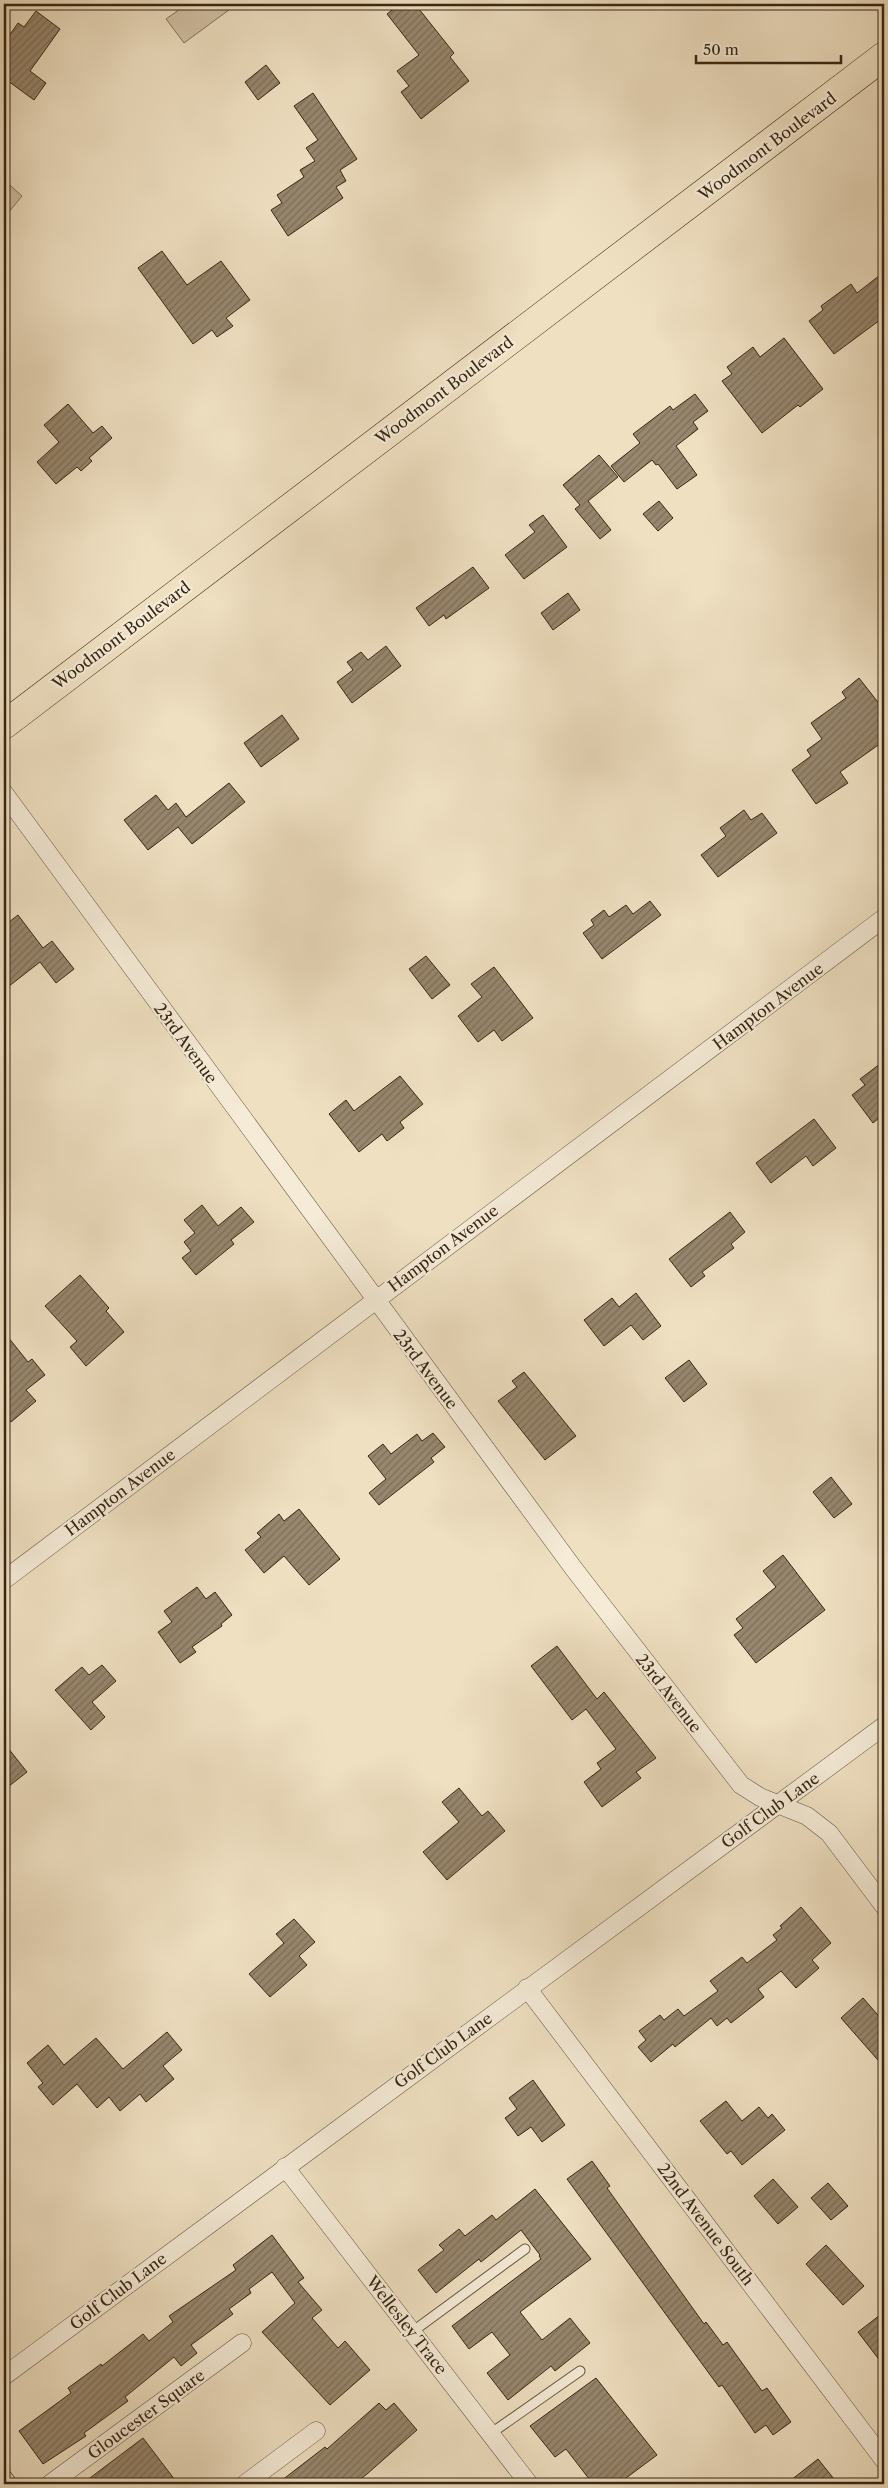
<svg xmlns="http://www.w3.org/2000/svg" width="888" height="2488" font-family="'Libre Caslon Text',serif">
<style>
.garden{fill:#d0c1a4;stroke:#84745c}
.building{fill:url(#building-hatch);stroke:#382714}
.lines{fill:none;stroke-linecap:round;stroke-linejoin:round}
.service-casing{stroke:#665540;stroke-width:11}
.minor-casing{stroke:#665540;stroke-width:19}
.primary-casing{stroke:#382714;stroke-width:29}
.service{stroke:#f5ebd7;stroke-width:9}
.minor{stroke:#f5ebd7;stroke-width:18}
.primary{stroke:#efe0c2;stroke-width:28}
.labels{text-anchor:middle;stroke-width:4.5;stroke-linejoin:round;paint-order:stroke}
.street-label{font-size:16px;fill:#382714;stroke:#f5ebd7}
</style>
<defs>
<pattern id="building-hatch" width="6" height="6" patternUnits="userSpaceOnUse" patternTransform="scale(1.25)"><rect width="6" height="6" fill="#97876e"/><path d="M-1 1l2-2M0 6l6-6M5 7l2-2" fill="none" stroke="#7c6e59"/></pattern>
</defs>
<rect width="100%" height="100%" fill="#efe0c2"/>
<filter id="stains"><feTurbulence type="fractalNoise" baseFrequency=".004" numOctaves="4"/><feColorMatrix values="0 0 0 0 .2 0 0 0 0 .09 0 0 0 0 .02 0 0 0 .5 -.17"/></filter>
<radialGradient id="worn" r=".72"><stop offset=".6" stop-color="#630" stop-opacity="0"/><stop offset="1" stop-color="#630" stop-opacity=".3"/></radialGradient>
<g class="garden">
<polygon points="187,4 237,4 184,43 166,19"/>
<polygon points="4,180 22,196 4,218"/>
</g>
<g class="building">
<polygon points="400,4 415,4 454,53 450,57 469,81 421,119 401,92 409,86 397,71 419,55 387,14"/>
<polygon points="36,11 60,29 30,71 46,83 34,100 4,78 4,43 18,23 24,27"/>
<polygon points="266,65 280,83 258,100 245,82"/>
<polygon points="313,93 357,159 340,170 346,181 336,187 343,198 288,236 271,210 282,203 277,195 304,177 300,170 315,161 306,148 318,140 294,106"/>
<polygon points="162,251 187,285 221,261 250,300 226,318 233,326 217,337 212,330 193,344 138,268"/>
<polygon points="884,272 884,317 834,354 809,321 823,310 821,306 851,284 857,293"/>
<polygon points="784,338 823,389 800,407 798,405 762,433 722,381 732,374 727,367 753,347 760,357"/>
<polygon points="695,394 708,411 693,422 698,429 676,446 697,475 677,489 658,464 656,465 652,460 624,482 611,466 640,443 633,434 670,406 673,410"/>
<polygon points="68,404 93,433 102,426 112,438 89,458 92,461 81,471 77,467 56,484 37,462 59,442 44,425"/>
<polygon points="599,455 618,477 588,501 611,530 600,539 575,509 580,505 563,485"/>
<polygon points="659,501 673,518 658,531 643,514"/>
<polygon points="543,515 567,547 524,579 505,555 535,532 529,525"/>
<polygon points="473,567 489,588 446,619 444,615 429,626 416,608"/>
<polygon points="568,593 580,610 553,630 541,613"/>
<polygon points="386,646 401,666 352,703 337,682 353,670 347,662 361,652 368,660"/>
<polygon points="859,678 884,710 884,741 840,772 848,783 816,804 792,770 811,756 807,750 822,739 811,723 846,698 842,692"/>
<polygon points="282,715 299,739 261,767 244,743"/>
<polygon points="229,783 245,802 192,844 178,827 148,850 124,820 156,795 168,810 176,803 186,817"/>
<polygon points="744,810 751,820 762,813 777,833 718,877 701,855 726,836 720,828"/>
<polygon points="650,901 661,915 602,959 583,933 594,925 591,920 604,910 609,917 626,905 633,914"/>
<polygon points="18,915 43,948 52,941 74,969 56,983 40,962 4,990 4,926"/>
<polygon points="426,956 450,985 432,999 409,969"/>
<polygon points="494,967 533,1018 502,1041 494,1030 478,1042 458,1016 482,997 471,984"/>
<polygon points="884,1061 884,1114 873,1123 852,1095 865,1085 860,1079"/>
<polygon points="400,1076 423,1104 400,1122 404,1128 387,1141 382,1134 359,1152 329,1114 346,1100 354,1111"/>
<polygon points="814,1119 836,1148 813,1166 806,1156 771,1183 756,1163"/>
<polygon points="202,1205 218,1226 241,1207 254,1222 231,1240 234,1244 196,1275 182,1258 191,1251 184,1242 195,1233 184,1220"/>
<polygon points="730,1212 745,1232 731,1244 734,1248 702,1272 705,1276 691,1287 669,1259"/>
<polygon points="80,1275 109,1308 106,1311 124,1332 86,1366 70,1347 77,1341 45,1306"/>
<polygon points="636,1293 661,1326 643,1340 631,1325 604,1346 584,1320 612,1298 619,1307"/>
<polygon points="4,1332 28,1362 32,1359 45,1375 26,1390 36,1401 11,1422 4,1414"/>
<polygon points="689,1360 707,1384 684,1402 665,1378"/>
<polygon points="524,1372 576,1436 545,1460 498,1401 517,1387 512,1381"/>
<polygon points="433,1433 445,1447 431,1458 434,1462 379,1505 369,1493 386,1479 368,1456 383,1444 391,1454 417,1434 422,1441"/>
<polygon points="831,1477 852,1504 834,1518 813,1492"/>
<polygon points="299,1509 340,1559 309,1585 284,1556 264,1573 245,1550 261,1537 257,1533 279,1514 284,1521"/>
<polygon points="783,1555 825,1610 756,1663 734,1635 743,1628 736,1619 776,1587 763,1571"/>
<polygon points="197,1587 206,1599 215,1592 232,1615 221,1624 222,1626 192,1647 196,1652 180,1663 158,1632 172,1622 164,1611"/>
<polygon points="557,1646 597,1699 604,1692 656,1758 636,1772 641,1778 602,1807 584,1782 601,1769 597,1763 616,1749 586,1709 572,1720 531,1666"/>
<polygon points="102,1665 116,1681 92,1702 105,1717 91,1730 55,1690 82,1667 89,1675"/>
<polygon points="4,1743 27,1772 4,1790"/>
<polygon points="459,1788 482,1816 488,1811 505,1831 447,1880 423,1852 459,1822 442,1802"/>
<polygon points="801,1907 831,1943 812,1960 819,1968 796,1988 781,1971 758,1989 764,1997 731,2023 727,2018 717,2026 711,2018 675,2047 673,2044 651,2062 638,2047 646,2040 639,2031 660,2015 664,2020 678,2009 684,2016 718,1991 710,1981 742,1957 747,1963 777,1940 773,1935 782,1928 780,1926"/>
<polygon points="294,1919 315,1942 299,1956 307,1965 270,1997 249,1974 284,1943 276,1934"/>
<polygon points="863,1998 884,2022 884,2067 841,2018"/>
<polygon points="167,2032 182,2050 163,2066 174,2079 146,2102 140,2094 120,2111 109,2097 97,2108 77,2084 53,2105 38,2087 43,2083 27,2063 48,2045 64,2065 96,2038 123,2069"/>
<polygon points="533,2080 565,2125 542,2142 531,2127 518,2136 505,2118 517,2109 509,2098"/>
<polygon points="726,2101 742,2121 759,2107 768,2118 772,2114 785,2130 742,2165 731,2151 727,2154 700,2121"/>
<polygon points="592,2161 610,2186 607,2188 704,2324 706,2322 723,2345 727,2342 762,2391 767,2388 791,2422 773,2435 766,2425 755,2433 722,2385 719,2387 567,2179"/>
<polygon points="773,2179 798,2207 778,2224 754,2196"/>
<polygon points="828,2183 848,2206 831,2220 811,2198"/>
<polygon points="535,2189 591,2259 520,2312 542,2340 570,2318 590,2343 555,2371 551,2366 508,2400 487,2373 510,2355 492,2332 469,2349 452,2326 541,2259 539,2256 540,2255 521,2230 481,2262 479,2259 436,2293 418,2270 444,2250 439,2245 459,2229 465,2236 492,2215 496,2220"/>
<polygon points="272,2235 304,2278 298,2282 322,2310 312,2318 338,2348 345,2341 370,2370 330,2405 262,2332 295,2303 272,2272 249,2289 251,2293 229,2309 233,2314 191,2345 197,2353 181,2366 174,2357 125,2397 128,2401 84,2433 86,2436 43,2464 19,2431 71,2393 68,2388 101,2364 102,2366 143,2334 149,2341 173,2322 169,2316 236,2270 233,2265"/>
<polygon points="826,2245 864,2286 843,2305 806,2264"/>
<polygon points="884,2312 884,2366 858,2332"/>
<polygon points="596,2378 657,2455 618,2484 593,2484 566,2449 555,2457 530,2426"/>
<polygon points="379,2403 386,2410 394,2403 417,2430 367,2474 354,2484 277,2484 325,2447 327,2449"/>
<polygon points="143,2438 178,2484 82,2484"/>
<polygon points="818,2459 838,2484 786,2484"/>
</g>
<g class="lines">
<g class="service-casing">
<g id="service">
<polyline points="412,2332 525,2249"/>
<polyline points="490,2434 580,2371"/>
<polyline points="4,2472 13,2484"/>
</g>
</g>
<g class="minor-casing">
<g id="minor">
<polyline points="4,793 574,1569 741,1785 760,1797 807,1816 829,1833 884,1906"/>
<polyline points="4,1580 884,918"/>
<polyline points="527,1988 884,2460"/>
<polyline points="285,2167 529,2484"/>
<polyline points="4,2376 884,1726"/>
<polyline points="50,2484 242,2343"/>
<polyline points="245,2484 316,2431"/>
</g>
</g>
<g class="primary-casing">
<polyline id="primary" points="4,725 884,56"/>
</g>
<use href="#service" class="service"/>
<use href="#minor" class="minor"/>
<use href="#primary" class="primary"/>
</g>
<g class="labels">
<g class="street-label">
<text transform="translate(767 146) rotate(-37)" y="6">Woodmont Boulevard</text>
<text transform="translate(444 390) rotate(-37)" y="6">Woodmont Boulevard</text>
<text transform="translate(121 635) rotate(-37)" y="6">Woodmont Boulevard</text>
<text transform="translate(768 1006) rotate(-37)" y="6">Hampton Avenue</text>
<text transform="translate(186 1043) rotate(54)" y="6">23rd Avenue</text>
<text transform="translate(443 1248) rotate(-37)" y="6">Hampton Avenue</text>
<text transform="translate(426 1369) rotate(53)" y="6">23rd Avenue</text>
<text transform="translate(120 1492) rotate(-37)" y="6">Hampton Avenue</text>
<text transform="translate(669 1693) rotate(52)" y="6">23rd Avenue</text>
<text transform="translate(770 1810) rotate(-36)" y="6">Golf Club Lane</text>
<text transform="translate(443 2050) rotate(-36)" y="6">Golf Club Lane</text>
<text transform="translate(706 2224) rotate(53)" y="6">22nd Avenue South</text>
<text transform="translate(118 2291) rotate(-37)" y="6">Golf Club Lane</text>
<text transform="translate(407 2325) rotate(52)" y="6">Wellesley Trace</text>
<text transform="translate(146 2414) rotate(-36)" y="6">Gloucester Square</text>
</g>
</g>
<rect width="888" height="2488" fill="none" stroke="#efe0c2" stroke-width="20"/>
<rect x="5" y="5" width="878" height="2478" fill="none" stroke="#382714" stroke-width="2.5"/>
<rect x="10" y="10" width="868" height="2468" fill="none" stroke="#382714"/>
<path d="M696 55v8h145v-8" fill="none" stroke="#382714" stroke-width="2.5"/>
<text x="703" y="55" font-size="15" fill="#382714" stroke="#f5ebd7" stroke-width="4" paint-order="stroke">50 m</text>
<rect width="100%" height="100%" filter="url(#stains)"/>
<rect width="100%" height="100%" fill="url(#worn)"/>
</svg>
